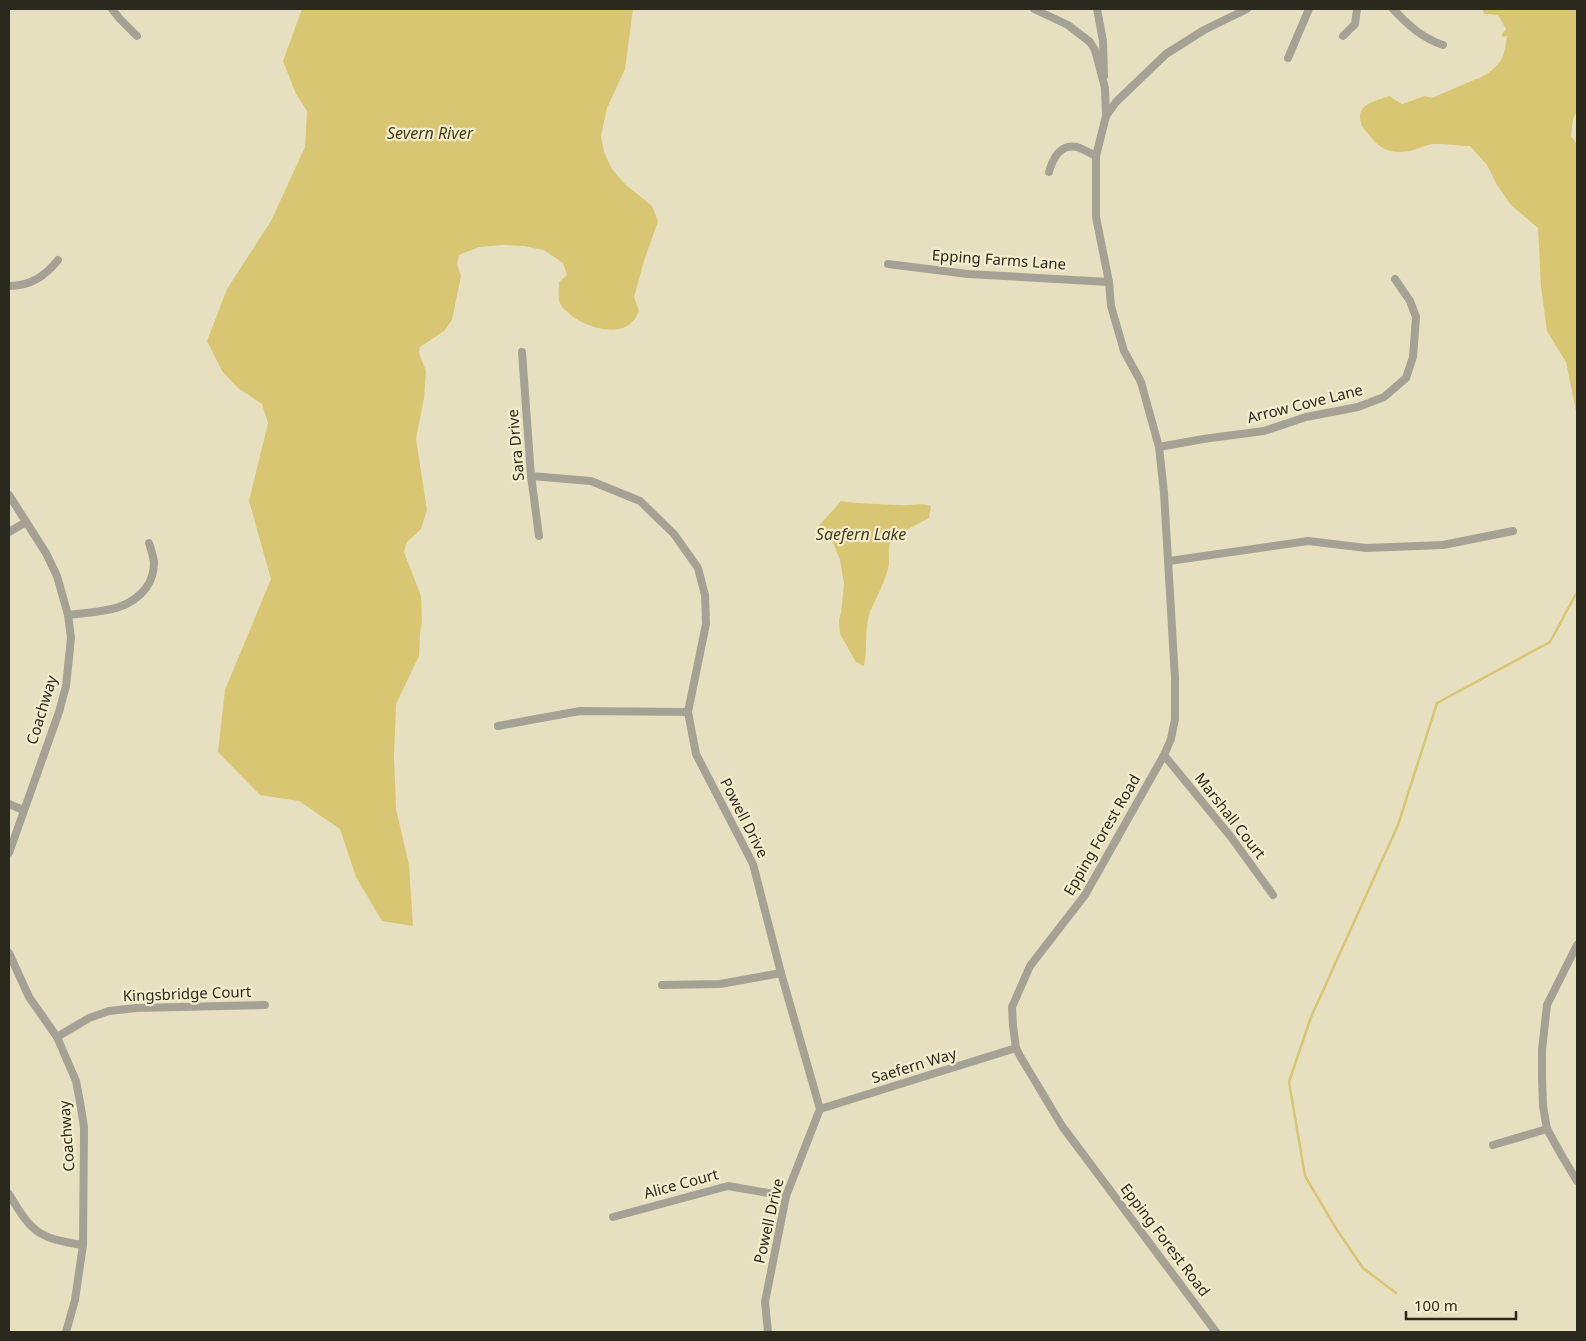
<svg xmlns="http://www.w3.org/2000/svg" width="1586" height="1341" font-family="'Noto Sans',sans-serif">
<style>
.water{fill:#d8c673}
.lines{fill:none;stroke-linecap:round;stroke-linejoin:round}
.stream{stroke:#d8c673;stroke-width:2.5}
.minor{stroke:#a5a295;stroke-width:8}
.labels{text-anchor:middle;stroke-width:4.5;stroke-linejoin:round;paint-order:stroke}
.street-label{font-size:15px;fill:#2b291d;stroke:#f4edcd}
.water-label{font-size:16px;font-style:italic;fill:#453d1a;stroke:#f4edcd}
</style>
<rect width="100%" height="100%" fill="#e7e0c0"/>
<g class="water">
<path d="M302 9H633L625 69 607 108 601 136 604 152 612 169 625 184 652 206 658 221 644 261 634 297 639 311C636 317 634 322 627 326 609 337 572 322 561 305 557 300 559 289 559 282L567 275 563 263 544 250 523 246 503 245 479 247 459 255 457 264 461 276 452 320 444 331 420 347 419 353 426 371 424 398 416 439 427 510 421 529 407 542 404 552 421 596 422 622 420 633 419 656 396 704 394 756 396 809 409 865 413 926 382 921 356 877 340 829 299 801 260 795 218 752 225 690 271 579 249 501 268 423 262 404 238 388 222 371 207 341 227 289 271 221 305 147 307 111 296 94 283 61Z"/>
<path d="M1483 9H1577V111L1573 119 1571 136 1577 144V412L1576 411 1566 362 1547 331 1541 286 1538 228 1511 205 1497 185 1487 165 1470 146C1459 146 1437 142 1428 145 1423 146 1418 149 1413 150 1395 155 1381 151 1370 136 1367 132 1362 128 1361 123 1355 104 1376 101 1389 96L1402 104 1425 96 1432 98 1476 79C1484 78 1500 65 1503 56 1505 50 1506 43 1507 36L1502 37V34L1506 29 1498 15 1484 14Z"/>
<path d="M841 501C860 504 880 504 900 505 911 506 920 502 931 506L929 518C923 521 895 536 892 539 886 548 891 559 888 569 884 584 876 598 870 612 864 629 868 649 864 666L856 662 840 634 839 620 841 613 844 584 840 560 833 543 817 528Z"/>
</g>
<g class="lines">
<polyline class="stream" points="1396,1293 1363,1268 1337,1230 1305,1176 1289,1082 1311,1017 1398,825 1437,703 1550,642 1577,592"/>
<g class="minor">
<polyline points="112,9 120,19 137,36"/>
<polyline points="1034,9 1068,25 1090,42 1095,50 1105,88 1106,116 1096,156 1096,217 1109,282 1111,306 1124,351 1141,382 1144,393 1159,447 1164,493 1175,678 1175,719 1171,739 1164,755 1085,895 1030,966 1012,1007 1013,1026 1016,1048 1020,1056 1062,1126 1216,1332"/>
<polyline points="1097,9 1103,41 1104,76"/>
<path d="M1393 9C1408 25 1422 38 1443 45"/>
<polyline points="1343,36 1355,24 1357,9"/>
<polyline points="1288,58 1309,9"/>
<polyline points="1106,116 1116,102 1166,54 1204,30 1247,9"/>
<path d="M1049 172C1053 158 1060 144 1077 147 1083 149 1090 153 1096 156"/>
<polyline points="888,264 968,274 1109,282"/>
<path d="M9 286C31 286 45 276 58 260"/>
<polyline points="522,352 531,476 539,536"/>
<polyline points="1159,447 1203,439 1264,431 1306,417 1358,407 1384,397 1406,378 1413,357 1416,317 1410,301 1395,279"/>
<polyline points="531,476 591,481 640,501 674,534 698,568 705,595 706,624 688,712 696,754 753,864 781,973 820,1109 786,1196 765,1302 768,1332"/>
<polyline points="9,495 46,553 57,576 68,615 71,638 66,686 59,712 9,853"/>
<polyline points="9,532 26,522"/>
<polyline points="1169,561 1308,541 1366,548 1443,545 1513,531"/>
<path d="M68 615C97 611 127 613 146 588 152 580 154 571 154 562 153 556 151 549 149 543"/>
<polyline points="498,726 580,711 688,712"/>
<polyline points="1164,755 1231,837 1273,895"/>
<polyline points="9,804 23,810"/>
<polyline points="1577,945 1547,1005 1542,1050 1542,1076 1543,1106 1547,1129 1562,1156 1577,1181"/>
<polyline points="9,953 29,997 57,1037 76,1081 80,1102 84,1127 83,1245 75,1300 66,1332"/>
<polyline points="662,985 720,984 781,973"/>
<polyline points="57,1037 89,1018 109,1011 136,1008 265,1005"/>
<polyline points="820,1109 1016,1048"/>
<polyline points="1493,1145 1547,1129"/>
<path d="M9 1194C32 1233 38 1238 83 1245"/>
<polyline points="613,1217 728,1186 786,1196"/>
</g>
</g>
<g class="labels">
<g class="street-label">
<text transform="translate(999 260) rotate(4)" y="5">Epping Farms Lane</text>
<text transform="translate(1305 404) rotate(-14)" y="5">Arrow Cove Lane</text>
<text transform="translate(516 445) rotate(-95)" y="5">Sara Drive</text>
<text transform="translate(42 710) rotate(-73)" y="5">Coachway</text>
<text transform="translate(1230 816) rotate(52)" y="5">Marshall Court</text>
<text transform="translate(744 818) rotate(63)" y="5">Powell Drive</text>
<text transform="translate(1102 835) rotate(-60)" y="5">Epping Forest Road</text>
<text transform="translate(187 994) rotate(-2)" y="5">Kingsbridge Court</text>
<text transform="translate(914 1066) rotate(-17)" y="5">Saefern Way</text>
<text transform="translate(67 1136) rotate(-94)" y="5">Coachway</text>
<text transform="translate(681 1184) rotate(-15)" y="5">Alice Court</text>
<text transform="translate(769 1221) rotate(-77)" y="5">Powell Drive</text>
<text transform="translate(1165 1240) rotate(53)" y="5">Epping Forest Road</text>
</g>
<g class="water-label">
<text x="430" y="139">Severn River</text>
<text x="861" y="540">Saefern Lake</text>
</g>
</g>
<rect width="1586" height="1341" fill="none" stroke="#2b291d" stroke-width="20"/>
<path d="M1406 1311v8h110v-8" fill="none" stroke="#2b291d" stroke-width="2.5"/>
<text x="1414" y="1311" font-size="15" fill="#2b291d" stroke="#f4edcd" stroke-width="4" paint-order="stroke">100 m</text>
</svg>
